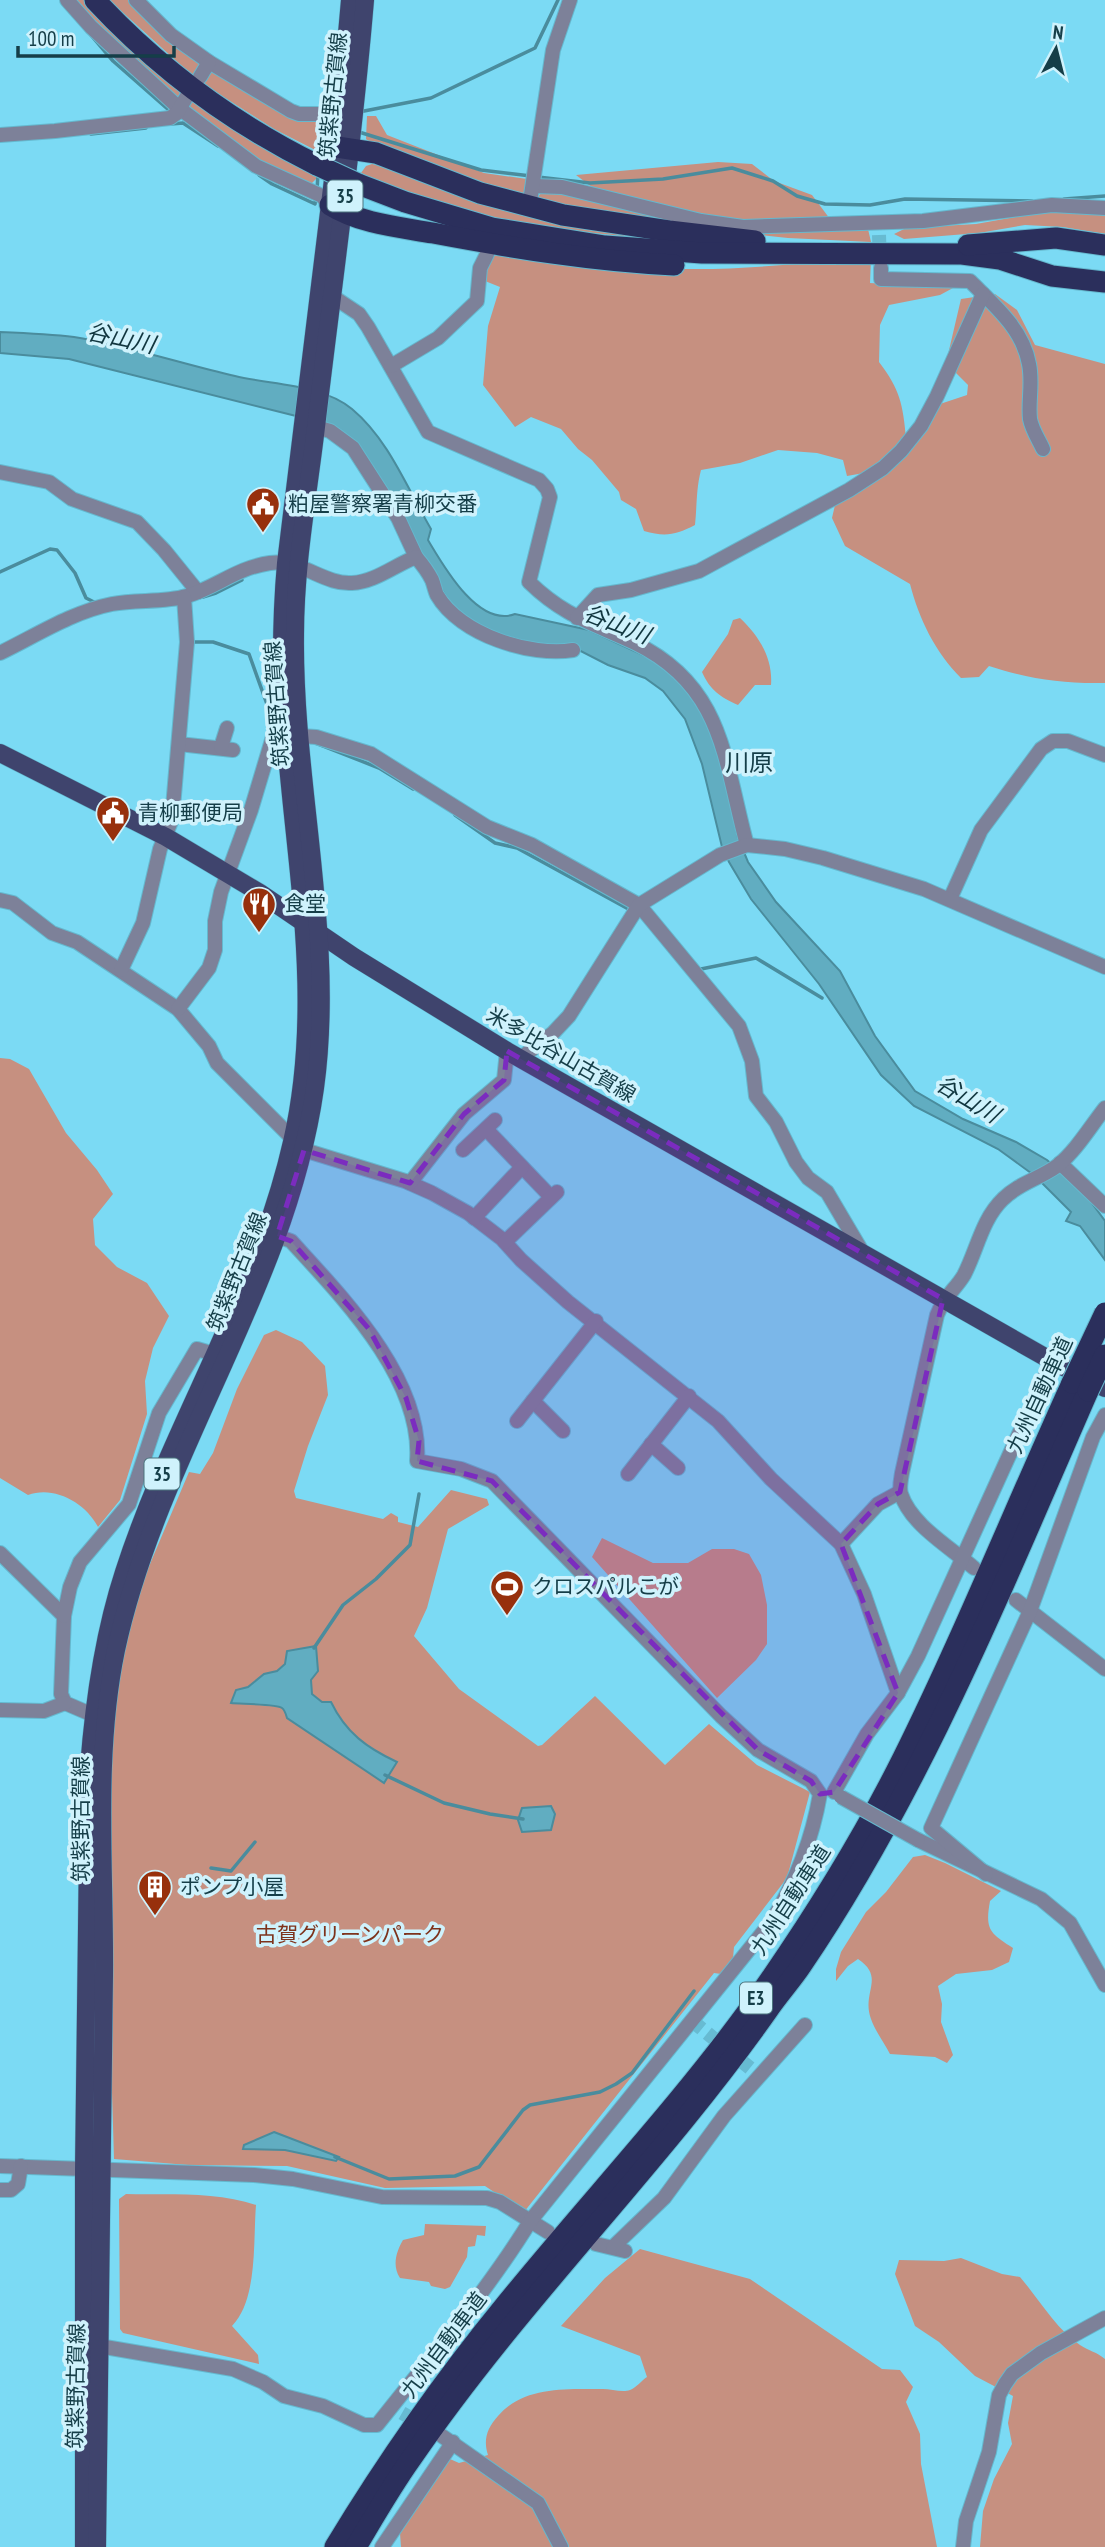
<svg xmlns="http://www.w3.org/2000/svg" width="1105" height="2547" font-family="'PT Sans Narrow','Noto Sans JP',sans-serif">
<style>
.green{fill:#c69080}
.water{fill:#61adc1;stroke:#4a8c9d;stroke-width:2}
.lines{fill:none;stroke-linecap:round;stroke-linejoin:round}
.stream{stroke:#4a8c9d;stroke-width:3.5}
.minor-tunnel{stroke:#67bbd2;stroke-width:14;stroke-dasharray:14 7;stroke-linecap:butt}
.minor-casing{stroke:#65b8ce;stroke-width:16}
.major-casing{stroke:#65b8ce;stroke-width:19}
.highway-casing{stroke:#65b8ce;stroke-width:23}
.minor{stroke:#7d8199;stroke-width:14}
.major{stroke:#3f446d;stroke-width:18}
.highway{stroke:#2b2f5c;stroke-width:21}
.minor-bridge-casing{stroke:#65b8ce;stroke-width:16;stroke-linecap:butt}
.highway-bridge-casing{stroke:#65b8ce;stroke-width:23;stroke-linecap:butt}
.minor-bridge{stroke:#7d8199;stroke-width:14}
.highway-bridge{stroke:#2b2f5c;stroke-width:21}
.marked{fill:#7b2cbf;fill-opacity:0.2;stroke:#7b2cbf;stroke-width:5;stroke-dasharray:14 9;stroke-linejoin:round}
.labels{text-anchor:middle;stroke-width:7;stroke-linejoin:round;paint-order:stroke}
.shield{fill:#cff2fc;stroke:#4d747e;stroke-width:2}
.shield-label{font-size:19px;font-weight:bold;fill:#153e48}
.street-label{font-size:21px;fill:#153e48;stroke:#cff2fc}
.poi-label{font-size:21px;fill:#153e48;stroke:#cff2fc;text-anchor:start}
.park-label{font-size:21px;fill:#7e331c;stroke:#cff2fc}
.water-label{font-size:23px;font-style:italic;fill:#11363f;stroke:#cff2fc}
.quarter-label{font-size:24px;fill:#153e48;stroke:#cff2fc}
</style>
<rect width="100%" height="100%" fill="#7bdaf4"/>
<g class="green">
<polygon points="72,0 90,0 183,93 178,97 169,95"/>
<polygon points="109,0 129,0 200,64 194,77"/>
<polygon points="214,71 293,116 328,117 323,154 274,129 203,84 207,73"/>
<polygon points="193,92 319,176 310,185 275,172 186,107"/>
<polygon points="367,116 376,116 387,135 484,173 527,179 528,189 522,198 373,146 366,139"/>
<polygon points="718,162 752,164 774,181 812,195 830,219 739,223 597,191 576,175"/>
<path d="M372 164 383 166 727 243C604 236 474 229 361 173L366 166Z"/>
<polygon points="550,189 695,225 868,229 871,242 788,238 683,227 533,202 543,191"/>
<polygon points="1081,205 1105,211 1105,234 1063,227 1025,225 979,233 904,239 894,234 906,228 976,224"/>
<path d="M484 253C551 259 618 267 685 269 747 270 810 262 871 258L870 283 953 288 940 295 889 305 880 325 879 362C900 389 903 405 906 438L875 471 847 476 843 460 817 453 778 450 740 463 701 470C696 489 697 506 695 525 676 535 665 537 644 531L636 509 621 500 619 492 592 460 578 449 561 429 531 417 515 427 483 385 488 326 500 287 485 281Z"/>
<path d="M995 294 1017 310 1035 345 1105 364V683C1064 684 1028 679 989 666L979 677 961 678C935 652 919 619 910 584L845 546 832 518 835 505 905 456 931 407 967 395 968 385 946 363 961 299Z"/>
<path d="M740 618C759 636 773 658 771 685H755L738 705C720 697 710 690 702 672L728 634 733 620Z"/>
<path d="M0 1058 10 1059 29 1069 66 1133 97 1170 113 1194 93 1219 95 1245 117 1267 147 1283 169 1316 153 1348 145 1381 147 1414 120 1500 98 1527C86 1503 54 1485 28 1495L0 1478Z"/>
<polygon points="276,1330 302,1342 325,1366 328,1395 308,1446 294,1491 296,1498 383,1519 391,1513 398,1517 398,1522 418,1527 451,1490 487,1499 489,1505 448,1529 427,1608 414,1636 459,1689 538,1746 542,1745 595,1696 665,1765 709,1724 757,1765 810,1792 787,1878 734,1947 733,1958 721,1974 714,1973 524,2212 485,2186 385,2188 287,2166 188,2165 114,2159 108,1958 108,1755 127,1618 189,1472 200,1474 213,1453 237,1389 264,1335"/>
<polygon points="602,1538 653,1563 688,1563 712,1549 734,1549 749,1554 761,1575 767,1605 767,1644 756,1660 717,1698 592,1557"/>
<path d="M925 1855 945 1863 1001 1891 990 1901C985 1929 989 1933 1013 1948L1009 1962 992 1970 956 1974 938 1986 942 2004 941 2022 953 2055 947 2063 935 2057 890 2054C884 2042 875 2031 871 2019 861 1992 886 1978 858 1959L848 1966 836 1981V1969L841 1952 866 1912 886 1892 913 1857Z"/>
<path d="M126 2194C168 2195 216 2191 256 2205 253 2242 258 2299 232 2326L258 2355 259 2364 123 2333 120 2329 119 2199Z"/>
<path d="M425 2224 486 2226 485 2236 477 2235 475 2246 468 2247 467 2257 450 2287 445 2289 431 2286 429 2282 400 2278C392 2266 396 2252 403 2240L424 2235Z"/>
<path d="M640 2249 750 2279 882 2369 900 2370 913 2387 906 2402 920 2434 921 2464 937 2547H401L400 2533 445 2461 450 2459 459 2463 488 2455C483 2440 487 2428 498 2416 523 2386 567 2389 603 2389 611 2389 623 2393 630 2390 636 2388 642 2380 647 2377L640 2356 561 2326 605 2278Z"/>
<path d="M961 2258 1002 2274 1020 2277C1039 2299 1056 2329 1080 2345 1089 2351 1097 2352 1105 2359V2547H980L983 2511 994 2479 1012 2444 1008 2423 1013 2396 975 2376 939 2342 915 2326 895 2274 899 2260 944 2261Z"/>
</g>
<g class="water">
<path d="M0 332C25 333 50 334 74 337 129 346 182 364 235 376 272 385 322 384 352 409 389 440 407 488 431 529L428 540C443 565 478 628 515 614L589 630 667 666 697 701 719 746 738 838 748 862 776 902 840 971 875 1036 915 1091 963 1119 1016 1142 1047 1160 1083 1191 1105 1221V1260L1080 1226 1066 1221 1071 1212 1035 1176 998 1149 914 1106 881 1075 819 984 751 899 729 862 722 847 702 764 685 719 663 691 645 678 608 665 571 646 550 648 482 630 451 605 372 470 304 418 69 359 0 353Z"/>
<path d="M316 1646 318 1671 311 1680 312 1694 322 1702H331C346 1733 367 1748 397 1762L384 1783 287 1718C286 1715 285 1710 282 1708 278 1704 240 1704 231 1703L236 1690 248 1687 264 1674 277 1671 285 1664 287 1651Z"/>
<polygon points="551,1806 555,1814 551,1830 522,1832 518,1820 522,1808"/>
<polygon points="274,2132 339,2157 336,2161 285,2150 243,2149 244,2145"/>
</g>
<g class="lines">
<g class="stream">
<polyline points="91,35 113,61 171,112"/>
<polyline points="359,112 431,98 535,48 558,0"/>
<polyline points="171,124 183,123 218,146"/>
<polyline points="359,132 481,170 531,176"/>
<polyline points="91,134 146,128"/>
<polyline points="320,159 324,119"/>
<polyline points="259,175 272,184 315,204 316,198"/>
<polyline points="538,177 590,183 663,179 732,168 773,181 797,196 825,204 870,205 905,199 1032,201"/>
<polyline points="317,190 318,174"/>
<polyline points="1064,199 1105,196"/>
<polyline points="0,572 50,549 57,550 75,573 86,598 96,603"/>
<polyline points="203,597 216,593 242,580"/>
<polyline points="194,642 213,642 249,654 268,707 276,714"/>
<polyline points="313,742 379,768 413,789"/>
<polyline points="455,815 495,843 517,848 632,911"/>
<polyline points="696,970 756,958 822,998"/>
<polyline points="314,1648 343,1605 376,1579 410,1545 419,1494"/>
<polyline points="385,1775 444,1803 490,1814 523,1819"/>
<polyline points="211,1868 231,1871 255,1842"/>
<polyline points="335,2157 389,2179 455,2176 479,2167 523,2110 530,2105 600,2092 616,2084 632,2073 694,1991"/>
</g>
<g class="minor-tunnel">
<polyline points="879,235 880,262"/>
<polyline points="691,2020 750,2068"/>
<polyline points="402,2413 425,2426"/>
</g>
<g class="minor-casing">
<g id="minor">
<polyline points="67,0 91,27 179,108 256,166 322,196 330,205"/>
<polyline points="136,0 171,35 209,62 291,111 299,114 340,114"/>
<polyline points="200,77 209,62"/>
<polyline points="0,135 55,131 170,118 177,113 187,96"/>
<polyline points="534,186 562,187 701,221 743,227 923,221 1052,205 1105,208"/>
<polyline points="531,195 553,50 570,0"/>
<path d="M881 268V279L970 281C994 305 1023 329 1029 364 1033 383 1028 401 1030 419 1032 430 1039 440 1043 449"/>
<path d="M332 296 359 314 368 327 428 432 539 480 547 489 550 497 529 582C565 617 593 623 635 643 724 686 724 761 747 845"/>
<polyline points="391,366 438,338 477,301 480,268 487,254"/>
<polyline points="316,427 330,431 353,448 398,518 416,557"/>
<polyline points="0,472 49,482 72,499 137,522 164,550 198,592"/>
<polyline points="577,618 598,595 631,590 699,571 849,490 883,468 901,451 921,426 937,396 983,294"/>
<path d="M0 653C37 635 72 612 112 604 136 599 163 603 187 596 217 587 236 568 270 563 302 559 324 585 352 583 375 582 395 565 416 557 422 564 428 572 432 580 434 585 435 591 437 595 460 635 531 657 573 650"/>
<polyline points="300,736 316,737 371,754 487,827 532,845 639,905 739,1026 752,1061 756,1096 776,1122 796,1162 808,1178 827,1192 863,1253"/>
<polyline points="179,744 233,750"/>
<polyline points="221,747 227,728"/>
<polyline points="950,899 981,830 1041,749 1053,741 1068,741 1105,755"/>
<polyline points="0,900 13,903 52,933 77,942 178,1009 209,1046 217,1063 304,1150 405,1181 432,1193 468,1213 502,1239 521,1260 568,1302 718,1421 771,1479 841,1544 864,1594 898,1693"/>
<polyline points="121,970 143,923 160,849 172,819 187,642 184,597"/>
<polyline points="178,1009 209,968 215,950 215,921 221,892 251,810 281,710"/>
<polyline points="521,1058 553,1033 569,1016 639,905 720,855 747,845 785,849 823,858 924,889 1105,967"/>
<polyline points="486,1129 551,1197"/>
<polyline points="463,1150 495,1120"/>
<polyline points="1060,1163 1105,1206"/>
<polyline points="410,1183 464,1114 504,1080 507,1051"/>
<polyline points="474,1218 522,1167"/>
<polyline points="505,1242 557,1192"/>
<polyline points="533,1401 563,1431"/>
<polyline points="517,1421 596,1321"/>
<polyline points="651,1444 678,1468"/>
<polyline points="628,1474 689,1396"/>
<polyline points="841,1544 878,1504 900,1492"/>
<polyline points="0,1553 64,1616 61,1694 65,1703 93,1715"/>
<path d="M974 1568C950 1547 911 1525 901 1494 899 1488 901 1479 902 1473L937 1315C945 1295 955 1290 964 1275 977 1250 982 1219 1003 1199 1019 1183 1039 1179 1057 1166 1076 1151 1090 1127 1105 1108"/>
<polyline points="1016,1600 1105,1669"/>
<polyline points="64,1616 70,1587 80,1562 129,1504 159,1413 197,1349 214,1354"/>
<polyline points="0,1710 44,1711 65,1703"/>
<polyline points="834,1792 867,1734 898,1693 918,1656 1052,1361"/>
<polyline points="918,1840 1041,1899 1070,1923 1105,1985"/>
<polyline points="986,1874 931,1828 1030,1611 1093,1437 1105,1415"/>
<polyline points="0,2166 254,2175 293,2179 382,2197 487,2198 500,2202 548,2232"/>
<polyline points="0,2190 11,2190 18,2184 21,2166"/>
<polyline points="596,2244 625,2251"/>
<polyline points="613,2247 664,2198 724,2116 805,2025"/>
<path d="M99 2346 233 2369 263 2382 284 2396 323 2406 364 2425H377C430 2358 486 2293 531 2220L772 1921C796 1881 812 1841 820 1794L811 1781 758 1750 721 1716 492 1481 461 1469 417 1461C423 1379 342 1297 291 1241L277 1236"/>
<polyline points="442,2436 538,2503 561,2547"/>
<polyline points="382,2547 453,2442"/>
<polyline points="963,2547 966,2521 989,2452 999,2395 1005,2384 1012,2374 1041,2353 1105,2318"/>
</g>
</g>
<g class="major-casing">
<g id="major">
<polyline points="0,753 166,837 260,893 354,957 507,1051 1052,1361 1105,1388"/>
<path d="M84 2547V2170L89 1768C94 1701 103 1636 124 1572 171 1426 258 1293 292 1142 326 994 291 848 283 701 281 654 282 609 286 563L337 147 350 0"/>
<path d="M97 2547C100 2356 102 2165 104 1975 105 1867 94 1756 116 1650 158 1454 287 1288 315 1088 336 936 293 785 295 634 295 564 308 495 316 427 333 284 353 143 365 0"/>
</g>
</g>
<g class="highway-casing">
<g id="highway">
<path d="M95 0C158 68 234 124 317 165"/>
<polyline points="337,147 376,153 480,193 563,215 669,231 755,241"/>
<polyline points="358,184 405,202 492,228 605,246 702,253 962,254 1000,259 1052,276 1105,282"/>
<path d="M330 205C361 224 399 227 433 233 513 248 592 261 674 265"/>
<polyline points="968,245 1056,238 1105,245"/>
<path d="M335 2547C387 2461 444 2380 507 2303 588 2203 676 2110 751 2007 807 1928 860 1844 903 1758 964 1635 1015 1508 1072 1383"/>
<path d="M356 2547C374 2517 391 2487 411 2459 519 2301 658 2166 768 2010 778 1995 791 1981 801 1966 922 1788 1002 1587 1088 1391"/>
</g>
</g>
<use href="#minor" class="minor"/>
<use href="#major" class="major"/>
<use href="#highway" class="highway"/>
<g class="minor-bridge-casing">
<polyline id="minor-bridge" points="841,1797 918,1840"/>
</g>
<g class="highway-bridge-casing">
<g id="highway-bridge">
<polyline points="317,165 358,184"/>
<polyline points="1072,1383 1105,1313"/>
<polyline points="1088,1391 1105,1355"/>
</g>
</g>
<use href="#minor-bridge" class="minor-bridge"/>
<use href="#highway-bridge" class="highway-bridge"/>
</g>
<path class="marked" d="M507 1051 943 1299 900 1492 878 1504 841 1544 898 1693 834 1792 820 1794 811 1781 758 1750 492 1481 417 1461 419 1441 406 1398 369 1329 291 1241 277 1236 304 1150 410 1183 464 1114 504 1080Z"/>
<defs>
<g id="civic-pin" transform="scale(1.75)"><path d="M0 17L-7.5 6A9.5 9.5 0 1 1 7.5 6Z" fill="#97300c" stroke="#cff2fc"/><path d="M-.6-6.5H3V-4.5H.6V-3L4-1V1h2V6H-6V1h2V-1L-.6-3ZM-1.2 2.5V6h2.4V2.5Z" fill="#fff"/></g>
<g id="restaurant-pin" transform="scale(1.75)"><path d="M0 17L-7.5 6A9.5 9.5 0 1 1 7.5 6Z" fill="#97300c" stroke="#cff2fc"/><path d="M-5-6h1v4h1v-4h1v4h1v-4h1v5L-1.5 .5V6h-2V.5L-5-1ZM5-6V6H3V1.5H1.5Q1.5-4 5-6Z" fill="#fff"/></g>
<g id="stadium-pin" transform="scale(1.75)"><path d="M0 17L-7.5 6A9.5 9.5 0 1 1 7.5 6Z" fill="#97300c" stroke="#cff2fc"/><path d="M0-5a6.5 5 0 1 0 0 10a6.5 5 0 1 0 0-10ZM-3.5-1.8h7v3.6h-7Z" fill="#fff"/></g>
<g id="building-pin" transform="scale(1.75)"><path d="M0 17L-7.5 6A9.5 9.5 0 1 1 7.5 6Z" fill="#97300c" stroke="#cff2fc"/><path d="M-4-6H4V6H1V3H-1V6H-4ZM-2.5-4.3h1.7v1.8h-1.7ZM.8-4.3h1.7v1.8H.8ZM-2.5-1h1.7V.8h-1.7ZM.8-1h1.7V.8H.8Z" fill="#fff"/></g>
</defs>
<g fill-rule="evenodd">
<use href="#civic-pin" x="263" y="504"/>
<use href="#civic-pin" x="113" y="813"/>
<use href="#restaurant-pin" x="259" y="904"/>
<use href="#stadium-pin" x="507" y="1587"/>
<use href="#building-pin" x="155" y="1887"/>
</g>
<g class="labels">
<g class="shield">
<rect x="327.5" y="180.5" width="35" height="31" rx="5"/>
<rect x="144.5" y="1458.5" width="35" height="31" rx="5"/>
<rect x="740" y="1982.5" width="32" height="31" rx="5"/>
</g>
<g class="shield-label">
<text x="345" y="203">35</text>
<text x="162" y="1481">35</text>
<text x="756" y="2005">E3</text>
</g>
<g class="street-label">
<text transform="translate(333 95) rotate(-84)" y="7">筑紫野古賀線</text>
<text transform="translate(277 704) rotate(-94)" y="7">筑紫野古賀線</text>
<text transform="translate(561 1055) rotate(30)" y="7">米多比谷山古賀線</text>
<text transform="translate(237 1272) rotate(-68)" y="7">筑紫野古賀線</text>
<text transform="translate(1040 1395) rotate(-65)" y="7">九州自動車道</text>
<text transform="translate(81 1819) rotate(-90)" y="7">筑紫野古賀線</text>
<text transform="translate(791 1900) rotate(-57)" y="7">九州自動車道</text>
<text transform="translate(444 2345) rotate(-53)" y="7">九州自動車道</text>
<text transform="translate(76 2386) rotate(-89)" y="7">筑紫野古賀線</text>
</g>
<g class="poi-label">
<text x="288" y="511">粕屋警察署青柳交番</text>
<text x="138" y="820">青柳郵便局</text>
<text x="284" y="911">食堂</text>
<text x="532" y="1594">クロスパルこが</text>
<text x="180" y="1894">ポンプ小屋</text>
</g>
<g class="park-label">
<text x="350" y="1942">古賀グリーンパーク</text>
</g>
<g class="water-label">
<text transform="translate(121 338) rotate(12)" y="8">谷山川</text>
<text transform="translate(617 624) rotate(21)" y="8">谷山川</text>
<text transform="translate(968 1099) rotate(31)" y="8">谷山川</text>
</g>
<g class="quarter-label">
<text x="749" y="771">川原</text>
</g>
</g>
<g transform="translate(1056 49) rotate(7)" stroke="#cff2fc" stroke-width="5" paint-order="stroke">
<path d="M0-5L12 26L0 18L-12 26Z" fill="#153e48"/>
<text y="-10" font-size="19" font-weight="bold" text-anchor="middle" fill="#153e48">N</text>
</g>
<path d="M18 46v10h156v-10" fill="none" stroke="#153e48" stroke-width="3.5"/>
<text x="28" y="46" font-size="21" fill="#153e48" stroke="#cff2fc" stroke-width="5" paint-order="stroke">100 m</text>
</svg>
